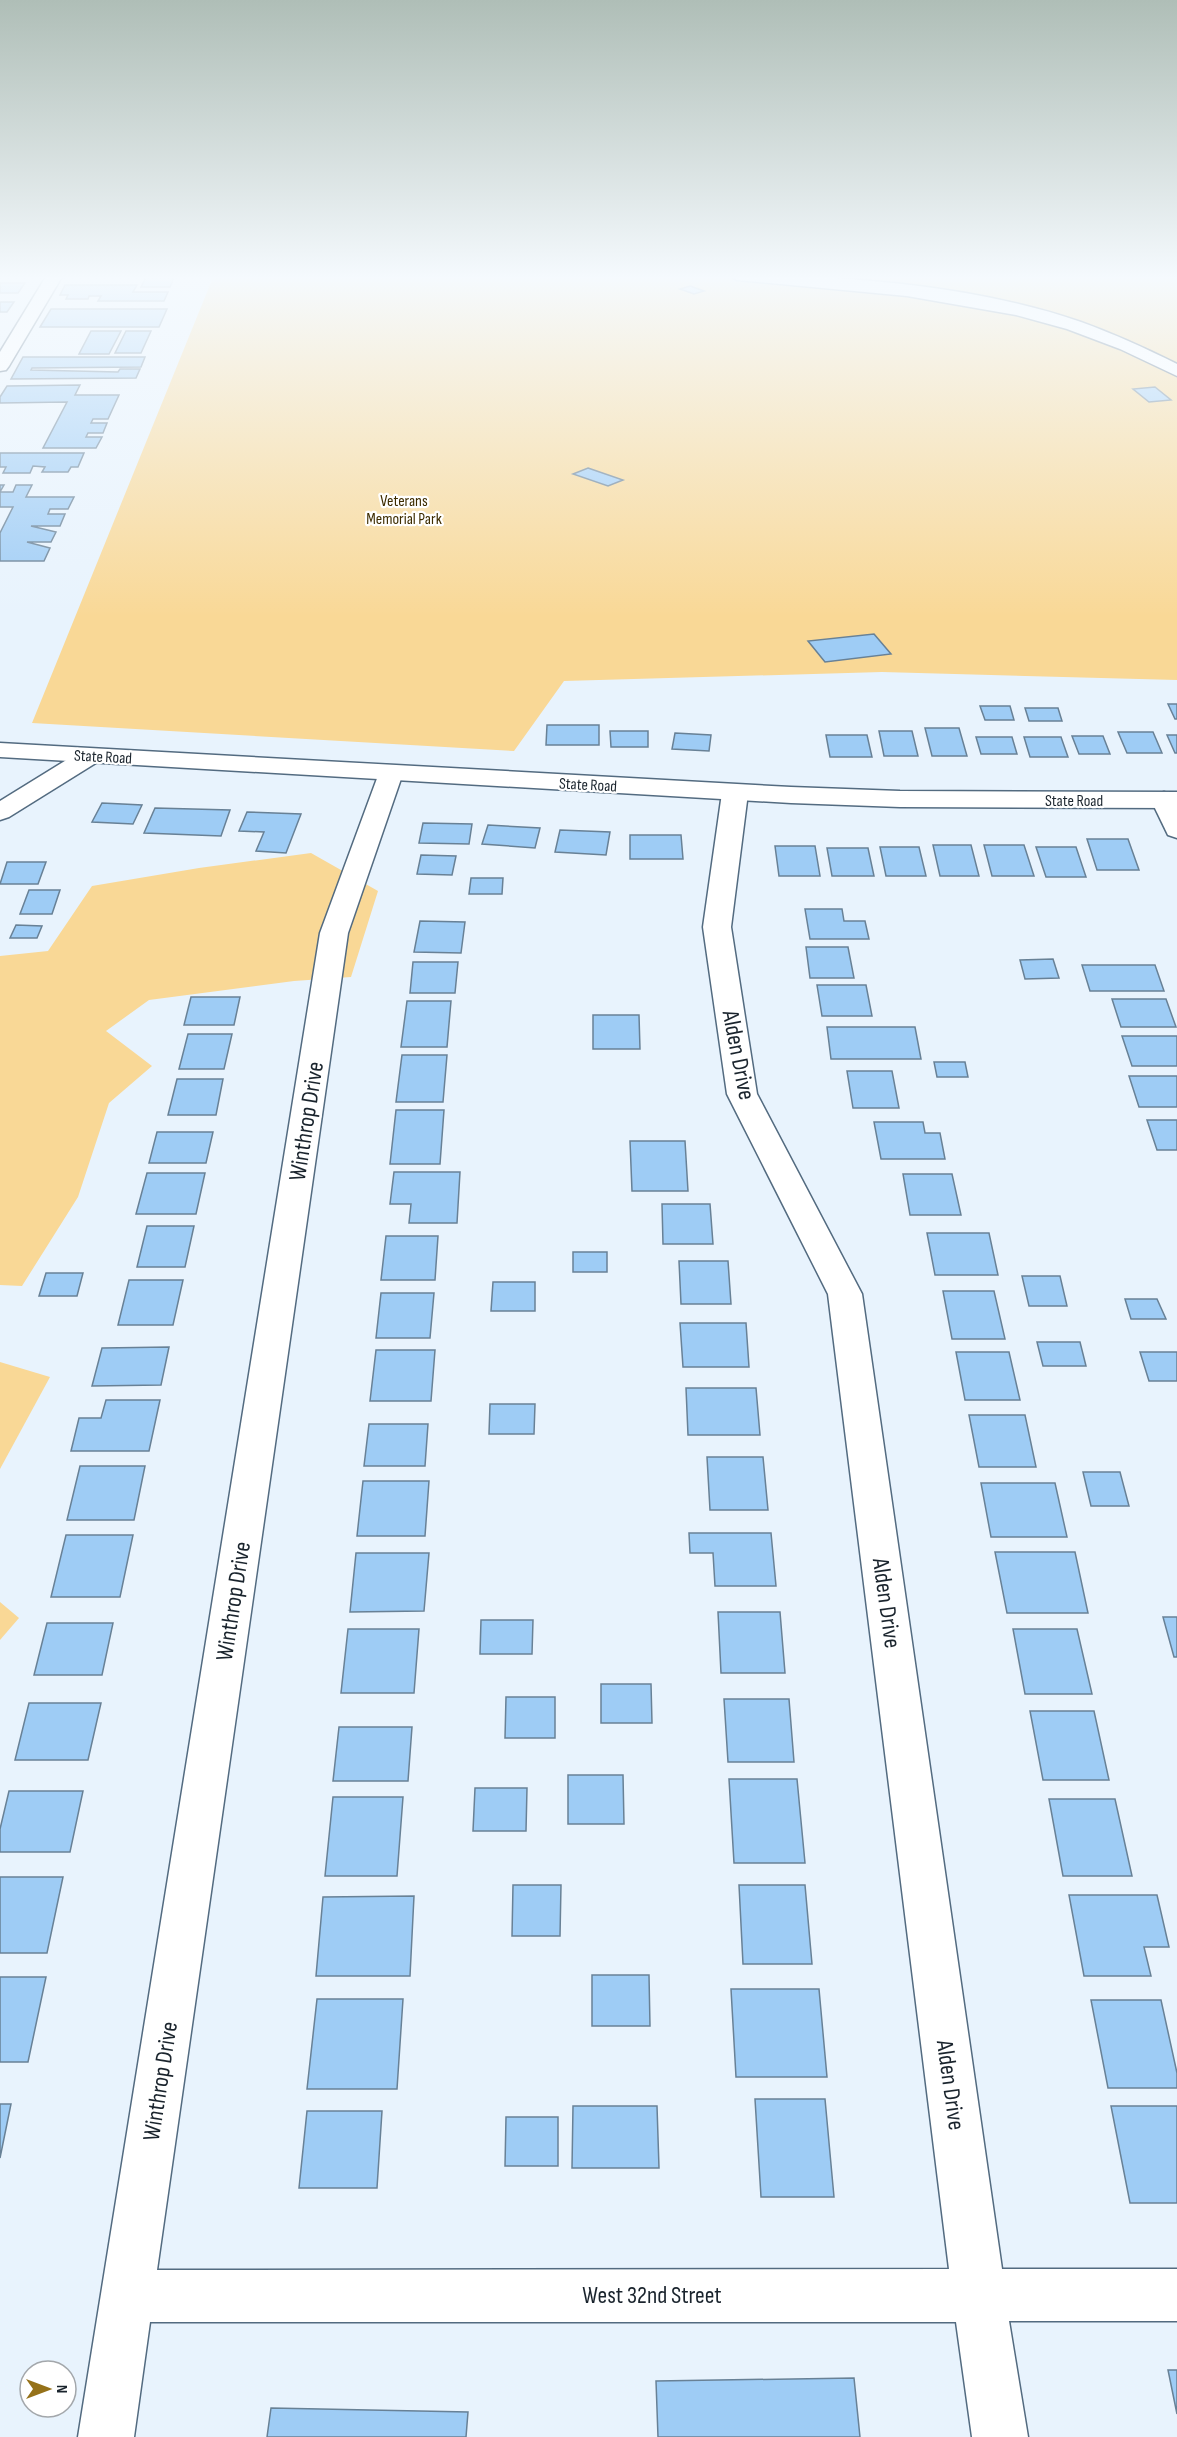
<svg xmlns="http://www.w3.org/2000/svg" width="1177" height="2437" font-family="'Sofia Sans Condensed',sans-serif">
<style>
.green{fill:#f9d896}
.building{fill:#9eccf5;stroke:#688196;stroke-width:1.5}
.lines{fill:none;stroke-linecap:round;stroke-linejoin:round}
.minor-casing{stroke:#536b80;stroke-width:3}
.major-casing{stroke:#536b80;stroke-width:3}
.minor{fill:#fff;fill-rule:evenodd}
.major{fill:#fff;fill-rule:evenodd}
.labels{text-anchor:middle;stroke-width:4.5;stroke-linejoin:round;paint-order:stroke}
.far-park-label{font-size:16px;fill:#3d2c00;stroke:#fff}
.far-street-label{font-size:16px;fill:#1a242d;stroke:#fff}
.near-street-label{font-size:24px;fill:#1a242d;stroke:#fff}
</style>
<rect width="100%" height="100%" fill="#e8f3fd"/>
<g class="green">
<polygon points="214,275 1177,275 1177,680 882,672 564,681 514,751 32,723"/>
<polygon points="311,853 378,891 351,977 294,981 149,1000 106,1031 152,1066 109,1103 78,1197 22,1286 0,1285 0,956 48,951 92,886 199,868"/>
<polygon points="0,1362 50,1377 0,1469"/>
<polygon points="0,1602 19,1618 0,1640"/>
</g>
<g class="building">
<polygon points="147,275 175,275 170,287 141,287"/>
<polygon points="0,283 25,283 18,293 0,293"/>
<polygon points="65,285 137,285 133,292 168,292 164,301 98,301 101,296 89,296 88,299 66,299 68,295 60,295"/>
<polygon points="690,286 704,291 694,294 680,289"/>
<polygon points="0,302 14,302 7,312 0,312"/>
<polygon points="51,309 167,309 159,327 40,327"/>
<polygon points="91,331 121,331 109,354 79,354"/>
<polygon points="126,331 151,331 141,353 115,353"/>
<polygon points="23,357 145,357 141,367 32,368 31,370 118,372 120,369 140,369 136,378 11,379"/>
<polygon points="80,385 75,395 119,395 108,419 93,419 91,423 107,423 103,433 88,433 86,437 102,437 96,448 43,448 67,402 0,403 0,397 7,386"/>
<polygon points="1155,387 1171,400 1149,402 1133,389"/>
<polygon points="0,453 84,453 78,467 71,467 68,472 42,472 45,467 33,466 30,473 3,473 6,467 0,467"/>
<polygon points="588,468 623,480 608,486 573,474"/>
<polygon points="0,485 4,485 0,492 13,492 16,485 32,485 26,497 74,497 68,509 50,509 48,514 65,514 60,526 31,526 56,532 51,542 27,542 50,548 44,561 0,561 0,533 13,507 0,507"/>
<polygon points="874,634 891,654 825,662 808,641"/>
<polygon points="1168,704 1177,704 1177,719 1175,719"/>
<polygon points="980,706 1010,706 1014,720 985,720"/>
<polygon points="1025,708 1058,708 1062,721 1029,721"/>
<polygon points="547,725 599,725 599,745 546,745"/>
<polygon points="925,728 959,728 967,756 932,756"/>
<polygon points="610,731 648,731 648,747 611,747"/>
<polygon points="879,731 912,731 918,756 884,756"/>
<polygon points="1118,732 1153,732 1162,753 1127,753"/>
<polygon points="675,733 711,735 709,751 672,749"/>
<polygon points="826,735 867,735 872,757 830,757"/>
<polygon points="1167,735 1177,735 1177,753 1175,753"/>
<polygon points="1072,736 1103,736 1110,754 1079,754"/>
<polygon points="976,737 1012,737 1017,754 981,754"/>
<polygon points="1024,737 1061,737 1068,757 1030,757"/>
<polygon points="102,803 142,805 133,824 92,822"/>
<polygon points="155,808 230,810 221,836 144,833"/>
<polygon points="247,812 301,814 286,853 256,851 264,832 239,831"/>
<polygon points="423,823 472,824 469,844 419,843"/>
<polygon points="488,825 540,828 535,848 482,844"/>
<polygon points="560,830 610,832 606,855 555,852"/>
<polygon points="630,835 681,835 683,859 630,859"/>
<polygon points="1087,839 1128,839 1139,870 1097,870"/>
<polygon points="933,845 971,845 979,876 940,876"/>
<polygon points="984,845 1024,845 1034,876 992,876"/>
<polygon points="775,846 815,846 820,876 779,876"/>
<polygon points="880,847 919,847 926,876 886,876"/>
<polygon points="1036,847 1076,847 1086,877 1046,877"/>
<polygon points="827,848 868,848 874,876 832,876"/>
<polygon points="421,855 456,856 452,875 417,874"/>
<polygon points="7,862 46,862 38,884 0,884"/>
<polygon points="471,878 503,878 502,894 469,894"/>
<polygon points="29,890 60,890 52,914 20,914"/>
<polygon points="805,909 842,909 844,921 865,921 869,939 810,939"/>
<polygon points="420,921 465,922 461,953 414,952"/>
<polygon points="16,925 42,926 37,938 10,938"/>
<polygon points="806,947 848,947 854,978 810,978"/>
<polygon points="1053,959 1059,978 1025,979 1020,960"/>
<polygon points="413,962 458,962 455,993 410,993"/>
<polygon points="1082,965 1155,965 1164,991 1090,991"/>
<polygon points="817,985 866,985 872,1016 822,1016"/>
<polygon points="191,997 240,997 234,1025 184,1025"/>
<polygon points="1112,999 1166,999 1176,1027 1121,1027"/>
<polygon points="407,1001 451,1001 447,1047 401,1047"/>
<polygon points="593,1015 639,1015 640,1049 593,1049"/>
<polygon points="827,1027 915,1027 921,1059 831,1059"/>
<polygon points="188,1034 232,1034 224,1069 179,1069"/>
<polygon points="1122,1036 1177,1036 1177,1066 1132,1066"/>
<polygon points="402,1055 447,1055 443,1102 396,1102"/>
<polygon points="934,1062 965,1062 968,1077 937,1077"/>
<polygon points="847,1071 892,1071 899,1108 853,1108"/>
<polygon points="1129,1076 1177,1076 1177,1107 1139,1107"/>
<polygon points="177,1079 223,1079 216,1115 168,1115"/>
<polygon points="396,1110 444,1110 440,1164 390,1164"/>
<polygon points="1147,1120 1177,1120 1177,1150 1157,1150"/>
<polygon points="874,1122 923,1122 925,1133 940,1133 945,1159 881,1159"/>
<polygon points="157,1132 213,1132 206,1163 149,1163"/>
<polygon points="630,1141 685,1141 688,1191 632,1191"/>
<polygon points="394,1172 460,1172 457,1223 409,1223 411,1204 390,1204"/>
<polygon points="147,1173 205,1173 196,1214 136,1214"/>
<polygon points="903,1174 952,1174 961,1215 910,1215"/>
<polygon points="662,1204 710,1204 713,1244 663,1244"/>
<polygon points="147,1226 194,1226 185,1267 137,1267"/>
<polygon points="927,1233 989,1233 998,1275 935,1275"/>
<polygon points="386,1236 438,1236 435,1280 381,1280"/>
<rect x="573" y="1252" width="34" height="20"/>
<polygon points="679,1261 728,1261 731,1304 681,1304"/>
<polygon points="46,1273 83,1273 77,1296 39,1296"/>
<polygon points="1022,1276 1060,1276 1067,1306 1029,1306"/>
<polygon points="129,1280 183,1280 173,1325 118,1325"/>
<polygon points="493,1282 535,1282 535,1311 491,1311"/>
<polygon points="943,1291 994,1291 1005,1339 952,1339"/>
<polygon points="381,1293 434,1293 430,1338 376,1338"/>
<polygon points="1125,1299 1157,1299 1166,1319 1131,1319"/>
<polygon points="680,1323 746,1323 749,1367 683,1367"/>
<polygon points="1037,1342 1080,1342 1086,1366 1043,1366"/>
<polygon points="169,1347 161,1385 92,1386 102,1348"/>
<polygon points="376,1350 435,1350 431,1401 370,1401"/>
<polygon points="956,1352 1009,1352 1020,1400 965,1400"/>
<polygon points="1140,1352 1177,1352 1177,1381 1149,1381"/>
<polygon points="686,1388 756,1388 760,1435 688,1435"/>
<polygon points="106,1400 160,1400 149,1451 71,1451 79,1418 101,1418"/>
<polygon points="490,1404 535,1404 534,1434 489,1434"/>
<polygon points="969,1415 1025,1415 1036,1467 979,1467"/>
<polygon points="369,1424 428,1424 425,1466 364,1466"/>
<polygon points="707,1457 763,1457 768,1510 710,1510"/>
<polygon points="80,1466 145,1466 134,1520 67,1520"/>
<polygon points="1083,1472 1120,1472 1129,1506 1091,1506"/>
<polygon points="363,1481 429,1481 425,1536 357,1536"/>
<polygon points="981,1483 1055,1483 1067,1537 991,1537"/>
<polygon points="689,1533 771,1533 776,1586 715,1586 713,1553 690,1553"/>
<polygon points="66,1535 133,1535 120,1597 51,1597"/>
<polygon points="995,1552 1075,1552 1088,1613 1007,1613"/>
<polygon points="356,1553 429,1553 424,1611 350,1612"/>
<polygon points="718,1612 780,1612 785,1673 721,1673"/>
<polygon points="1163,1617 1177,1617 1177,1657 1174,1657"/>
<polygon points="481,1620 533,1620 532,1654 480,1654"/>
<polygon points="47,1623 113,1623 102,1675 34,1675"/>
<polygon points="348,1629 419,1629 414,1693 341,1693"/>
<polygon points="1013,1629 1077,1629 1092,1694 1025,1694"/>
<polygon points="601,1684 651,1684 652,1723 601,1723"/>
<polygon points="506,1697 555,1697 555,1738 505,1738"/>
<polygon points="724,1699 789,1699 794,1762 728,1762"/>
<polygon points="29,1703 101,1703 88,1760 15,1760"/>
<polygon points="1030,1711 1094,1711 1109,1780 1043,1780"/>
<polygon points="339,1727 412,1727 408,1781 333,1781"/>
<polygon points="568,1775 623,1775 624,1824 568,1824"/>
<polygon points="729,1779 797,1779 805,1863 734,1863"/>
<polygon points="475,1788 527,1788 526,1831 473,1831"/>
<polygon points="9,1791 83,1791 70,1852 0,1852 0,1829"/>
<polygon points="333,1797 403,1797 397,1876 325,1876"/>
<polygon points="1049,1799 1115,1799 1132,1876 1063,1876"/>
<polygon points="0,1877 63,1877 47,1953 0,1953"/>
<polygon points="513,1885 561,1885 560,1936 512,1936"/>
<polygon points="739,1885 805,1885 812,1964 743,1964"/>
<polygon points="1069,1895 1157,1895 1169,1947 1144,1947 1151,1976 1084,1976"/>
<polygon points="414,1896 410,1976 316,1976 323,1897"/>
<polygon points="592,1975 649,1975 650,2026 592,2026"/>
<polygon points="0,1977 46,1977 28,2062 0,2062"/>
<polygon points="731,1989 819,1989 827,2077 736,2077"/>
<polygon points="317,1999 403,1999 397,2089 307,2089"/>
<polygon points="1091,2000 1161,2000 1177,2073 1177,2088 1108,2088"/>
<polygon points="755,2099 825,2099 834,2197 761,2197"/>
<polygon points="0,2104 11,2104 0,2158"/>
<polygon points="573,2106 657,2106 659,2168 572,2168"/>
<polygon points="1111,2106 1177,2106 1177,2203 1130,2203"/>
<polygon points="307,2111 382,2111 377,2188 299,2188"/>
<polygon points="506,2117 558,2117 558,2166 505,2166"/>
<polygon points="1168,2370 1177,2370 1177,2414"/>
<polygon points="854,2378 860,2437 658,2437 656,2381"/>
<polygon points="271,2408 468,2412 466,2437 267,2437"/>
</g>
<g class="lines">
<g class="minor-casing">
<g id="minor">
<polygon points="47,275 63,275 9,366 6,370 0,371 0,352"/>
<path d="M729 275C842 275 974 285 1081 322 1114 334 1145 348 1177 364V376L1120 349 1067 329 1016 315 907 296 737 280Z"/>
<polygon points="90,749 99,751 102,756 99,761 9,817 0,820 0,801 81,751"/>
<polygon points="391,766 400,768 403,773 348,933 157,2270 949,2269 828,1294 727,1094 703,927 722,793 726,788 735,785 744,788 748,793 731,927 757,1094 862,1294 1002,2269 1177,2269 1177,2321 1009,2321 1028,2437 972,2437 956,2322 150,2322 134,2437 78,2437 320,933 379,773 382,768"/>
<polygon points="1164,792 1173,795 1177,801 1177,838 1168,835 1151,800 1155,795"/>
</g>
</g>
<g class="major-casing">
<polygon id="major" points="0,743 791,787 900,791 1177,792 1177,808 900,807 791,803 0,757"/>
</g>
<use href="#minor" class="minor"/>
<use href="#major" class="major"/>
</g>
<linearGradient id="sky" x2="0" y2="1"><stop stop-color="#afbeb7"/><stop offset="0.45" stop-color="#f5fafe"/><stop offset="1" stop-color="#f5fafe" stop-opacity="0"/></linearGradient>
<rect width="1177" height="617" fill="url(#sky)"/>
<g class="labels">
<g class="far-park-label">
<text x="404" y="506">Veterans<tspan x="404" dy="18">Memorial Park</tspan></text>
</g>
<g class="far-street-label">
<text transform="translate(103 756) rotate(3)" y="6">State Road</text>
<text transform="translate(588 784) rotate(3)" y="6">State Road</text>
<text x="1074" y="806">State Road</text>
</g>
<g class="near-street-label">
<text transform="translate(739 1055) rotate(79)" y="8">Alden Drive</text>
<text transform="translate(306 1121) rotate(-81)" y="8">Winthrop Drive</text>
<text transform="translate(233 1601) rotate(-81)" y="8">Winthrop Drive</text>
<text transform="translate(887 1603) rotate(82)" y="8">Alden Drive</text>
<text transform="translate(160 2081) rotate(-81)" y="8">Winthrop Drive</text>
<text transform="translate(951 2085) rotate(82)" y="8">Alden Drive</text>
<text x="652" y="2303">West 32nd Street</text>
</g>
</g>
<g transform="translate(48 2389) rotate(90)"><circle r="28" fill="#ffffff" stroke="#a3a7ab" stroke-width="1.5"/>
<path d="M0-4.5L10 22L0 15L-10 22Z" fill="#957119"/>
<text y="-9" font-size="16" font-weight="bold" text-anchor="middle" fill="#1a242d">N</text>
</g>
</svg>
